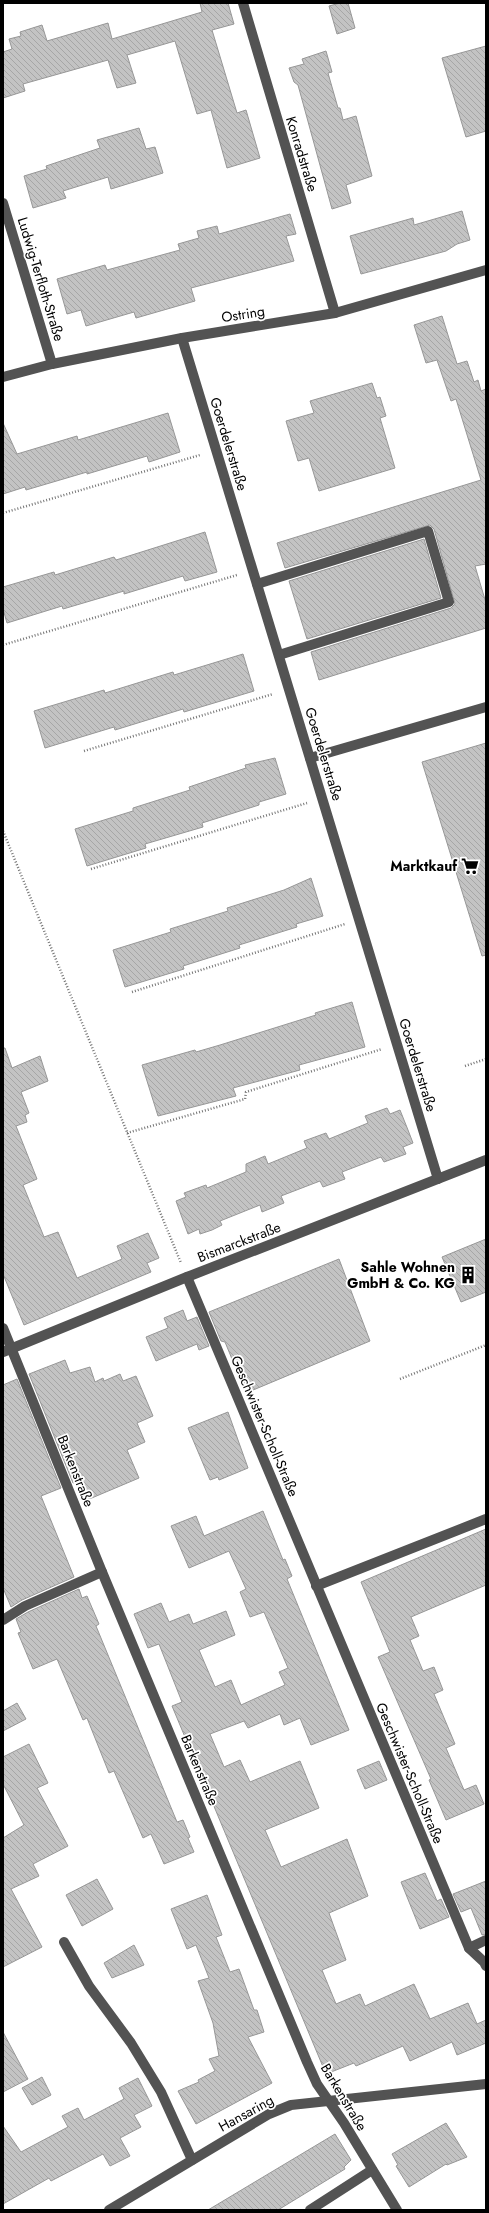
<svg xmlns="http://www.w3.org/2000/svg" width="489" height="2213" font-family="Jost,sans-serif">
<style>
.building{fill:url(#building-back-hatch);stroke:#979797}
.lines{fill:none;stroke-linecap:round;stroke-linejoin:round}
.path{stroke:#757575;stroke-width:2.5;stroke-dasharray:1 2;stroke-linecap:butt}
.minor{stroke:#535353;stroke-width:10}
.labels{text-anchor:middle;stroke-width:3.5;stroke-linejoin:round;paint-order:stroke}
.street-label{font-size:14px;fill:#000;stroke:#fff}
.poi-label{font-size:14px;font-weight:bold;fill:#000;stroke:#fff;text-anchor:end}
</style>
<defs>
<pattern id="building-back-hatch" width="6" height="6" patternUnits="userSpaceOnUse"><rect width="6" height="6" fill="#c3c3c3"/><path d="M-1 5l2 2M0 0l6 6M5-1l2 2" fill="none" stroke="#a6a6a6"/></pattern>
</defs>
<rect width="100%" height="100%" fill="#fff"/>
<g class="building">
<polygon points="200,3 228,3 234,24 212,30 237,113 246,110 260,158 227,168 211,110 197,114 175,41 127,55 136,83 117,88 108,60 23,84 25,91 3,98 3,52 12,49 9,39 21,36 20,32 42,25 47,41 108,23 112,39 202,12"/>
<polygon points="340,3 348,3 355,28 337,34 329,6"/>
<polygon points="486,46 486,131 466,137 442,58"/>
<polygon points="326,51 332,72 328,73 338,108 340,108 343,120 356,116 372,176 346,185 351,203 332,209 298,85 294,82 289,68 304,64 302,59"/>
<polygon points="139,128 146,149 155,147 163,173 111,189 108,177 63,191 66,198 33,208 24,176 47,169 46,166 100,148 97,140"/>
<polygon points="462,211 470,240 457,244 446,251 361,274 350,236 413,218 414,225"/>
<polygon points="290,214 296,234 286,236 294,261 191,288 195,301 136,318 134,312 86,326 81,310 67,314 57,279 105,265 107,270 180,250 178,244 199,238 197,231 217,226 219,234"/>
<polygon points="442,316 457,364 467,361 474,382 478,380 481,391 486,389 486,564 475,566 486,603 486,628 319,680 311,652 451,608 455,604 434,529 430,525 285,568 277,543 481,480 456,399 451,401 437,360 426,363 414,325"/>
<polygon points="372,383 377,398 380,397 386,416 380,418 395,468 319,491 309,458 298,461 286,421 314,413 310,401"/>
<polygon points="168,413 180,452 149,462 147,456 87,474 87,472 26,490 25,487 3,494 3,423 17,454 77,436 78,440"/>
<polygon points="205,532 217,572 185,581 183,576 124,594 124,591 63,609 62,606 7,623 3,609 3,587 54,572 55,575 114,557 116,560"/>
<polygon points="424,539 441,598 307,639 289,581"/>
<polygon points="243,654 254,691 184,712 183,709 115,730 114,727 45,748 34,711 104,690 105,693 173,672 174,675"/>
<polygon points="486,743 486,955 482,956 422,762"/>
<polygon points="275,758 286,794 259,802 259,805 202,823 203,827 145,844 146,848 87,866 75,829 133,811 133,808 190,790 189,787 246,768 245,765"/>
<polygon points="311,878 323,916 296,924 297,927 239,945 240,948 183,966 184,969 125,987 113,950 171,932 170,929 228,911 227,908 284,890"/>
<polygon points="352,1002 365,1047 299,1065 300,1070 233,1088 236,1096 158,1116 142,1065 195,1050 196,1052 220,1045 316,1015 315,1013"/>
<polygon points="3,1048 5,1048 12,1068 40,1056 48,1081 21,1092 29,1113 25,1115 27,1122 16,1126 37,1179 23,1185 44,1237 58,1232 77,1278 122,1259 117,1246 148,1233 159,1258 147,1263 151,1272 24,1325 3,1274"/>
<polygon points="387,1108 390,1114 400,1110 408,1130 413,1143 403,1147 406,1154 384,1162 381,1157 342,1172 345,1179 323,1187 320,1181 281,1196 284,1203 262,1212 260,1205 220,1221 222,1225 212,1230 200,1234 199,1229 188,1234 176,1201 186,1197 184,1193 206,1185 207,1188 246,1172 246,1164 265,1156 268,1164 307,1148 304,1141 326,1133 329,1139 368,1123 365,1116"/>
<polygon points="486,1239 486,1292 461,1302 442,1257"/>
<polygon points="339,1259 370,1341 246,1393 225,1342 221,1341 209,1312"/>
<polygon points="183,1310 187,1321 197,1317 209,1346 199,1350 197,1344 156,1361 146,1337 168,1328 164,1318"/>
<polygon points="65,1360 70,1373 90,1367 95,1382 103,1378 104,1381 120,1374 123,1381 136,1376 153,1416 137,1423 145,1442 127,1450 139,1478 87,1500 79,1481 73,1483 29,1374"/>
<polygon points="17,1379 61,1488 41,1496 74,1577 22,1600 11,1607 3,1588 3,1385"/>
<polygon points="228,1412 248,1468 219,1480 218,1477 210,1480 188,1428"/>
<polygon points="263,1511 283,1560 285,1559 292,1576 287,1579 349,1730 311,1745 300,1718 284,1725 280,1714 248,1728 244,1721 210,1734 224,1767 240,1760 250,1782 300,1761 319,1808 265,1830 281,1867 347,1839 368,1896 329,1913 346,1960 322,1970 336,2004 360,1994 365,2006 414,1984 430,2019 468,2003 477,2024 486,2020 486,2043 457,2055 452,2042 410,2061 403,2046 356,2066 354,2063 326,2074 172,1706 182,1702 159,1644 148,1648 134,1614 161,1603 169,1622 189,1614 193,1624 226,1611 235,1635 199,1650 215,1687 231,1680 241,1705 285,1685 279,1672 288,1668 264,1612 250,1617 240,1592 246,1589 229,1551 189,1568 171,1526 196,1516 204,1536"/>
<polygon points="486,1529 486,1585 411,1617 419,1636 410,1640 423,1671 434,1667 443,1690 434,1694 455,1744 446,1748 464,1790 476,1785 484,1804 446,1820 429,1780 431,1779 378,1657 390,1652 361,1582"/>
<polygon points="79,1589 82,1598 87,1596 99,1624 96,1626 177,1822 183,1820 190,1837 188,1838 194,1852 164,1864 151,1834 143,1838 114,1771 109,1773 87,1718 83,1720 57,1659 33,1669 18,1633 21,1632 16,1619 28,1612"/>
<polygon points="17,1703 26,1719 3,1731 3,1711"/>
<polygon points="29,1744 48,1783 37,1788 68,1846 33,1864 39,1876 11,1889 42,1947 3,1967 3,1838 24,1825 3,1784 3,1757"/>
<polygon points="379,1761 387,1780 365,1789 357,1770"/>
<polygon points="425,1873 437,1901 441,1899 449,1917 420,1929 401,1882"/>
<polygon points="97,1879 113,1909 82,1926 66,1895"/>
<polygon points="486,1881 486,1934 482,1935 471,1908 461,1912 453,1894"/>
<polygon points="207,1895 222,1935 216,1937 230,1972 239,1969 254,2010 257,2010 264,2032 248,2037 272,2083 196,2124 178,2091 199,2082 198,2080 215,2071 209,2059 219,2056 213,2023 198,1981 209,1978 196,1945 187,1949 171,1909"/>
<polygon points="134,1945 144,1965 112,1978 104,1963"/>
<polygon points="3,2032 28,2079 3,2092"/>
<polygon points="42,2077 51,2095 32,2105 22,2088"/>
<polygon points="138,2078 152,2106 134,2115 141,2127 120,2138 130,2156 110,2166 103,2154 51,2181 49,2178 3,2204 3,2126 21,2152 68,2127 62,2116 78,2108 84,2120 124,2099 119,2088"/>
<polygon points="446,2123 467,2157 447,2165 446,2164 409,2187 396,2166 398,2165 392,2154"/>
<polygon points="335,2134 351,2160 344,2167 345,2169 278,2210 208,2210"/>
</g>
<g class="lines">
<g class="path">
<polyline points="3,513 200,455"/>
<polyline points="3,645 237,575"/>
<polyline points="84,751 273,694"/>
<polyline points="3,831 181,1263"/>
<polyline points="91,869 307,803"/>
<polyline points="132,992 345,924"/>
<polyline points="465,1066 486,1059"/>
<polyline points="127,1133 245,1099 246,1092 382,1049"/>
<polyline points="400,1379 486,1345"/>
</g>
<g class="minor">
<polyline points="243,3 335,313"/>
<polyline points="3,203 52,364"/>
<polyline points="182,338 438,1179"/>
<polyline points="3,377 52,364 182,338 335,313 486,270"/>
<polyline points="257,584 428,531 449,602 279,655"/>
<polyline points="310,758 486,707"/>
<polyline points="187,1277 469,1948 484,1962 486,1966"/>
<polyline points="3,1328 102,1572 307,2062 317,2084 344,2123 397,2210"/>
<polyline points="3,1352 187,1277 486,1160"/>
<polyline points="316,1586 486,1519"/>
<polyline points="3,1620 25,1606 102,1572"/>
<polyline points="64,1942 89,1986 131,2043 161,2092 192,2160"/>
<polyline points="469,1948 486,1940"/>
<polyline points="109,2210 269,2114 291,2105 486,2084"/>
<polyline points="310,2210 372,2170"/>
</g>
</g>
<defs>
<g id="supermarket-bare" transform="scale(1.38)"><path d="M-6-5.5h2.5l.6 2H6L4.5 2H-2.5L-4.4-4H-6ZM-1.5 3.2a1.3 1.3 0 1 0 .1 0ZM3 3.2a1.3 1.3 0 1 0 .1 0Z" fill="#000" stroke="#fff" stroke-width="2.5" paint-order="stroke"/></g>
<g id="building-bare" transform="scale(1.38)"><path d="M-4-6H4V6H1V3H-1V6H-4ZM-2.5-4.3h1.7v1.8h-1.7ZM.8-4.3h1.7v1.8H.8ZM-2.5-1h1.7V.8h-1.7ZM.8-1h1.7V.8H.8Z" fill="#000" stroke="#fff" stroke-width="2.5" paint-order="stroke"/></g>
</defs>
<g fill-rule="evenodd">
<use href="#supermarket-bare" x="470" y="866"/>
<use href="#building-bare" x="468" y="1275"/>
</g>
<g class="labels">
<g class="street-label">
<text transform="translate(302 154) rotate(73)" y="5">Konradstraße</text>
<text transform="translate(41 279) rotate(73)" y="5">Ludwig-Terfloth-Straße</text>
<text transform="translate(243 314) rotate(-9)" y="5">Ostring</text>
<text transform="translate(229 444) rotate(73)" y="5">Goerdelerstraße</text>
<text transform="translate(324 754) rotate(73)" y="5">Goerdelerstraße</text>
<text transform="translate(418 1065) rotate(73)" y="5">Goerdelerstraße</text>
<text transform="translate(239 1242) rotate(-21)" y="5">Bismarckstraße</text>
<text transform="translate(265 1426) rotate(67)" y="5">Geschwister-Scholl-Straße</text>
<text transform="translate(76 1471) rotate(68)" y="5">Barkenstraße</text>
<text transform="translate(200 1770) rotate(67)" y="5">Barkenstraße</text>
<text transform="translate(410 1773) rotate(67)" y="5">Geschwister-Scholl-Straße</text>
<text transform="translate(344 2097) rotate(59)" y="5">Barkenstraße</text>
<text transform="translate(246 2113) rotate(-29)" y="5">Hansaring</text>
</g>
<g class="poi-label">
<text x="457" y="871">Marktkauf</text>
<text x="455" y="1272">Sahle Wohnen<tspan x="455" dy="16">GmbH &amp; Co. KG</tspan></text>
</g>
</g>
<rect width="489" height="2213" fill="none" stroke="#000000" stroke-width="8"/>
</svg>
